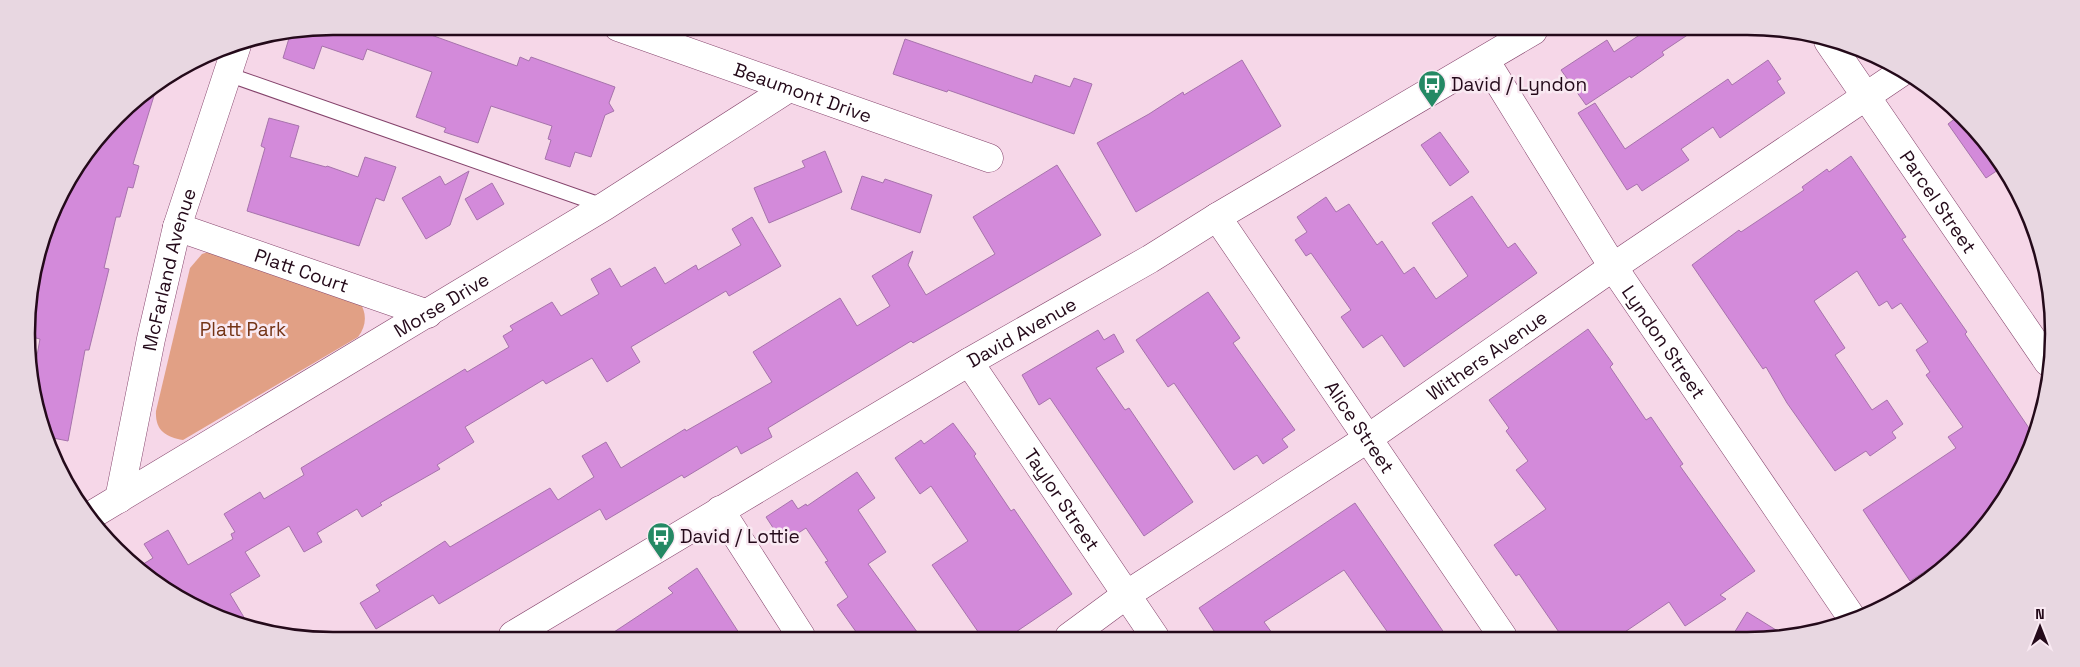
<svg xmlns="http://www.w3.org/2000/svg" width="2080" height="667" font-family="'Space Grotesk',sans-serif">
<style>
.green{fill:#e1a085}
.building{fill:#d38ada;stroke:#a773ac}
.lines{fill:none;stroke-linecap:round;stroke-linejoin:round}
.service-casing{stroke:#84436b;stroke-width:16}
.minor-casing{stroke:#84436b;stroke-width:29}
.secondary-casing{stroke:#84436b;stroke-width:29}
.service{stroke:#fff;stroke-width:14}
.minor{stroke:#fff;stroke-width:28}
.secondary{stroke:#fff;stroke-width:28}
.labels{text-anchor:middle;stroke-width:5;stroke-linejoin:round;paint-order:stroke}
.poi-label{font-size:19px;fill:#240a1a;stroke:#f9e9f2;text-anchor:start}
.street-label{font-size:19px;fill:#240a1a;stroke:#f9e9f2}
.park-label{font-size:19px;fill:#743416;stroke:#f9e9f2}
.rim{fill:none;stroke:#240a1a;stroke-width:2.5}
</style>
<rect width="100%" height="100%" fill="#f6d7e8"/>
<path class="green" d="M211 251 359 301C367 313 367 325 358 337L183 440C165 437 155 430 156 411L190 268 202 254Z"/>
<g class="building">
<polygon points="334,26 409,27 517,66 520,57 529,61 531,57 615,87 609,103 614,111 605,115 591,157 575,152 570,167 545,159 551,140 548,139 552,126 491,106 478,143 444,132 446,128 416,117 432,72 367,49 363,60 322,46 314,69 283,58 290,35"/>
<polygon points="1644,32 1692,32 1662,52 1664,55 1631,78 1630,76 1586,105 1561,70 1607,40 1614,52"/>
<polygon points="905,39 1032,83 1035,75 1070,87 1074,78 1092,84 1074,134 948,90 947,92 893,74"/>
<polygon points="1242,60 1281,126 1136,212 1097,143 1149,114 1183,92 1184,95"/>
<polygon points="1768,60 1781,79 1777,81 1785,93 1720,138 1713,127 1681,149 1689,160 1642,191 1637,184 1627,190 1578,113 1595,103 1625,149 1728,79 1732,85"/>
<polygon points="157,86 133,164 139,166 133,188 128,187 120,217 116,217 104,268 109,269 89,350 85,350 68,441 48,437 37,413 34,372 40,339 32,337 30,317 39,279 34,278 53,214 60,216 69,182 131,103"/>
<polygon points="1957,117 2002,163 2004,166 1986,178 1948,124"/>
<polygon points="269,118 299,126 290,157 326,167 327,166 358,177 365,157 396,167 384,201 376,198 359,246 247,211 265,148 261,146"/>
<polygon points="1440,132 1469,172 1450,186 1421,145"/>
<polygon points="825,151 842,192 769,223 754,188 805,167 802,161"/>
<polygon points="1851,156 1906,237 1902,239 1967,332 1965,334 2033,434 2013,487 1965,545 1910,581 1863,510 1956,448 1948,437 1963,427 1926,375 1930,372 1916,350 1928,342 1901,303 1892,309 1887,301 1879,306 1857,271 1814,301 1845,348 1835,355 1872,410 1887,400 1903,424 1892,432 1896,438 1870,456 1866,451 1835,471 1787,403 1766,367 1763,369 1692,265 1739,230 1741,232 1804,190 1802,187 1827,169 1829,172"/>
<polygon points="1057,165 1101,235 913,343 911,341 768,428 772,437 741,454 737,446 684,478 682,475 606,520 600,509 439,604 433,595 376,629 360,603 380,591 376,585 445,541 450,547 550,488 558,500 594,477 582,456 606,442 621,468 685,429 686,431 772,382 753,352 840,298 857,326 890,306 872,276 913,251 908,265 926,295 995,254 973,217"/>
<polygon points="469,171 450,225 426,239 402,198 440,176 445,185"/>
<polygon points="862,176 883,183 885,179 932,195 920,233 851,209"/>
<polygon points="492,183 504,204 477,220 465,199"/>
<polygon points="1472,196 1508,248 1515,243 1537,273 1404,367 1382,335 1363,348 1341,317 1351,310 1311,253 1306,256 1295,240 1307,232 1297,217 1326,197 1336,212 1349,204 1377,245 1382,241 1404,274 1414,267 1436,299 1468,276 1432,223"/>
<polygon points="752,217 781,266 729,296 726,291 631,347 640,362 607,382 592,358 546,384 543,380 465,427 474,442 437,465 440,469 380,503 382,505 362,517 357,509 317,533 322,542 304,552 289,526 245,552 260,576 230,594 248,624 163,589 140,566 153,558 144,544 168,530 188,565 233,539 231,534 235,532 224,514 260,492 264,499 304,475 301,468 465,369 467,372 509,347 503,336 513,330 510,326 552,302 561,316 599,294 591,279 610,268 621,287 655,267 665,284 696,265 698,270 741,245 732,229"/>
<polygon points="1208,292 1240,338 1233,343 1295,430 1282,439 1288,447 1263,464 1257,455 1234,470 1174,383 1168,387 1136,340"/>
<polygon points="1588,329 1613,364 1610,367 1646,420 1651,417 1683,464 1680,466 1755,571 1720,595 1726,599 1685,626 1669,602 1616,638 1563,638 1519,574 1516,576 1494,545 1546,509 1516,470 1528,461 1506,431 1509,428 1489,400"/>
<polygon points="1098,330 1104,340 1114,334 1124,352 1096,368 1125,410 1129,408 1193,502 1144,536 1050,398 1039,405 1022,375"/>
<polygon points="953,423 976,454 974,456 1011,511 1014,509 1072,594 1010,636 981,636 932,565 968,541 931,486 920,494 895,458 921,440 924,444"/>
<polygon points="857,472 875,498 858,510 886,552 868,564 920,636 859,636 837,605 848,597 825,562 828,561 806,528 783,543 766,517 792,500 798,509 806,504 807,506"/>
<polygon points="1355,503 1447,637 1391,637 1344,570 1264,622 1275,637 1218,637 1199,608"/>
<polygon points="697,568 741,636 608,636 673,593 668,588"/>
<polygon points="1747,612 1789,638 1731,638"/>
</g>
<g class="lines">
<g class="service-casing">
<polyline id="service" points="227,74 604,206"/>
</g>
<g class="minor-casing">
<g id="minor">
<path id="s1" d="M618 27 989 158"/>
<path id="s2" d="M1828 41 2048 362"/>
<path id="s3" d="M1485 60 1613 267 1852 618"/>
<path id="s4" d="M1217 217 1503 637"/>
<path id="s5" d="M177 227 428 314"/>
<path id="s6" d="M969 362 1155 637"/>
<path id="s7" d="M119 499 151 339 177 227 237 45"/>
<polyline points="720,510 801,636"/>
<path id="s8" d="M90 516 605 206 789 88"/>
<path id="s9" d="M1069 637 1126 595 1367 439 1613 267 1902 72"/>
</g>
</g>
<g class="secondary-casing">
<g id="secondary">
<path id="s10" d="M513 635 969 362 1150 259 1217 217 1533 31"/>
</g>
</g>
<use href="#service" class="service"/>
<use href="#minor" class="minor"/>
<use href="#secondary" class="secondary"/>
</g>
<defs>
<g id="bus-pin" transform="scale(1.4375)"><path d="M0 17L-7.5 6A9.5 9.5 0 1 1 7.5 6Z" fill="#248964" stroke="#f9e9f2"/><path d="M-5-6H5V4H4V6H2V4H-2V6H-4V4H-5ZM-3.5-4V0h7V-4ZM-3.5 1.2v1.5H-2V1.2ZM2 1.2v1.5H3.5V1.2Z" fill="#fff"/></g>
</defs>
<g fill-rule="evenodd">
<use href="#bus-pin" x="1432" y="84"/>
<use href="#bus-pin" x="661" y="536"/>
</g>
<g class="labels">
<g class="poi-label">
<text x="1451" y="91">David / Lyndon</text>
<text x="680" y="543">David / Lottie</text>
</g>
<g class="street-label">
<text dy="7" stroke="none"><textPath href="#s1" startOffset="196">Beaumont Drive</textPath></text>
<text dy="7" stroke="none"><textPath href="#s2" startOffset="195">Parcel Street</textPath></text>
<text dy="7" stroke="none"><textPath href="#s7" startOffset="235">McFarland Avenue</textPath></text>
<text dy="7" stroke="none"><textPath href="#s5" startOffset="132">Platt Court</textPath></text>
<text dy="7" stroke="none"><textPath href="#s8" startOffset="410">Morse Drive</textPath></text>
<text dy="7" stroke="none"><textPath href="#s10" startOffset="592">David Avenue</textPath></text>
<text dy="7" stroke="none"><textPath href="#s3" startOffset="334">Lyndon Street</textPath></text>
<text dy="7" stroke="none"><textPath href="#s9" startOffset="504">Withers Avenue</textPath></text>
<text dy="7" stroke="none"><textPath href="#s4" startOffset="254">Alice Street</textPath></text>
<text dy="7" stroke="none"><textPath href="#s6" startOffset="166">Taylor Street</textPath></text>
</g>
<g class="park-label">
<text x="243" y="336">Platt Park</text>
</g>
</g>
<path d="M0 0H2080V667H0ZM333 35H1747A298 298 0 0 1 2045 333V334A298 298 0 0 1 1747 632H333A298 298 0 0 1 35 334V333A298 298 0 0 1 333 35Z" fill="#e8d7e1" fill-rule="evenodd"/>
<path class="rim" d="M333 35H1747A298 298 0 0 1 2045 333V334A298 298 0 0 1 1747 632H333A298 298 0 0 1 35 334V333A298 298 0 0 1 333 35Z"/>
<g transform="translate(2040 627)" stroke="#f9e9f2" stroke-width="4" paint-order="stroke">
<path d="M0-4L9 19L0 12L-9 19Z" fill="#240a1a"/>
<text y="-8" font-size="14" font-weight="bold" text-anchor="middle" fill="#240a1a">N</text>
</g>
</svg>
